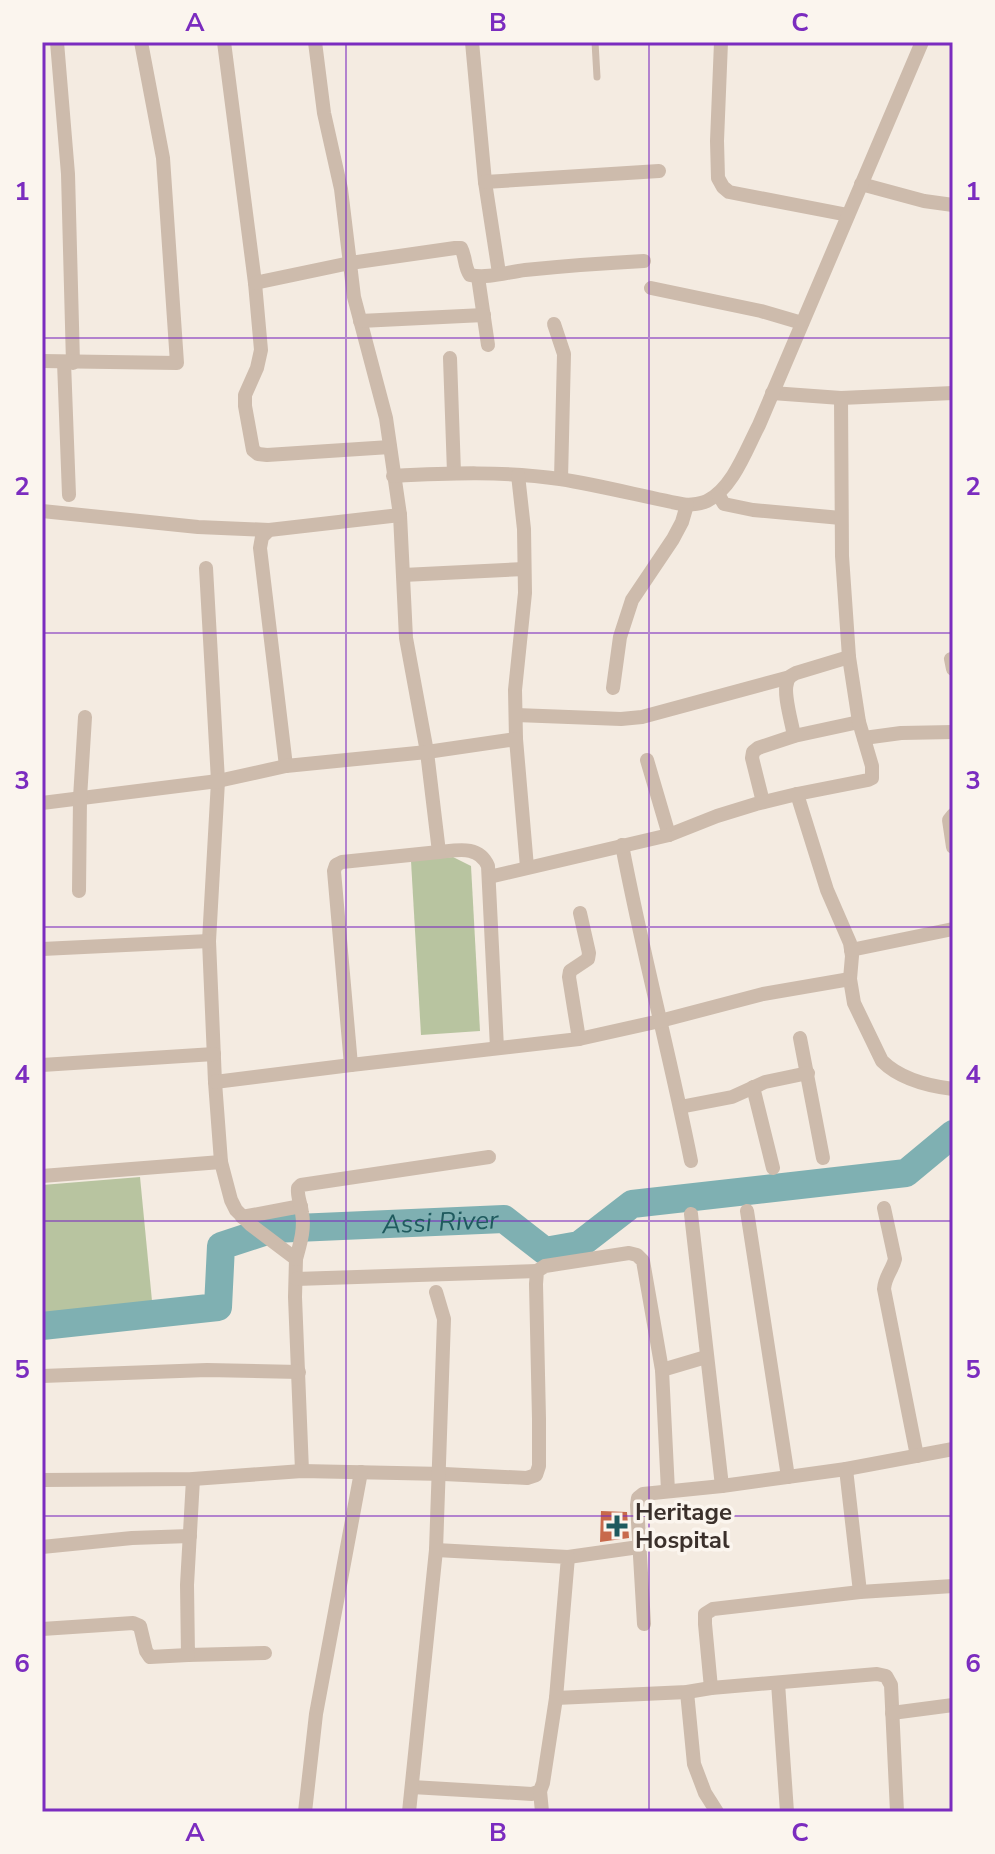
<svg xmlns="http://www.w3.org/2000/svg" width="995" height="1854" font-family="'Nunito Sans',sans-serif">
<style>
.green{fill:#b8c4a0}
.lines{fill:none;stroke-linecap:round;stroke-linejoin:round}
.river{stroke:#7fb0b2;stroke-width:28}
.building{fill:#c8694b}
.lane{stroke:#cdbbac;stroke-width:7}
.street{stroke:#cdbbac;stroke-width:14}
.grid{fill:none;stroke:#7b2cbf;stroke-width:2;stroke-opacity:0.55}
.poi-dot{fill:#1f5a5e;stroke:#fbf5ee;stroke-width:3}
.labels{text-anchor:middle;stroke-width:7;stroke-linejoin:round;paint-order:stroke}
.poi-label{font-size:24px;font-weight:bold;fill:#3b302b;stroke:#fbf5ee;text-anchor:start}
.water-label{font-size:26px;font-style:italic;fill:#1f5a5e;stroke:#fbf5ee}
.neatline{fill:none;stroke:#7b2cbf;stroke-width:3}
.grid-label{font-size:26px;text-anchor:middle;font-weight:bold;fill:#7b2cbf}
</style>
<rect width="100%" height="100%" fill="#f4ebe1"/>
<g class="green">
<polygon points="453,857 471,866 480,1031 421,1035 411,861"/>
<polygon points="140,1177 152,1301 42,1314 42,1185"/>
</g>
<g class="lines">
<path class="river" id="s1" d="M42 1326 218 1307 221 1246 273 1229 504 1219 545 1251 579 1245 632 1204 906 1173 953 1134"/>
</g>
<polygon class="building" points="601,1511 627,1512 629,1538 600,1542"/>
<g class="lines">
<polyline class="lane" points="595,42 597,77"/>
<g class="street">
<polyline points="57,42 68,174 73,363"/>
<polyline points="224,42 255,283 261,350 257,368 245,395 245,406 253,450 258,454 267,455 390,447"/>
<path d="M315 42 324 113 341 189 354 297 386 418 400 515 406 638 427 752 439 852C458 850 479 845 488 866L497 1048"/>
<polyline points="472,42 485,182 499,273"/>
<polyline points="721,42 717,141 718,178 723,187 729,192 848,215"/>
<polyline points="485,182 659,171"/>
<polyline points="861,184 924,201 953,205"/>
<polyline points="478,277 488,345"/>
<path d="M255 283 350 263 455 248H461C466 257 464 267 470 275 487 279 508 272 525 270 565 266 604 263 644 261"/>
<polyline points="651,288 761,311 802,323"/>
<polyline points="360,321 484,315"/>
<polyline points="554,324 564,354 561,479"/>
<polyline points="450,358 454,473"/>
<polyline points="42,361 177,363 163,158 141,42"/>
<polyline points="64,362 69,495"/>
<polyline points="772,393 841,398 953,393"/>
<path d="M393 476C449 473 505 471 560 479 603 486 645 497 687 505 694 504 701 504 707 501 733 488 746 450 759 425L922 42"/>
<polyline points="718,494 724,504 753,510 841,518"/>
<polyline points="42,511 198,527 269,530"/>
<polyline points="206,568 218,781 209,941 215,1082 221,1162 231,1200 236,1210 251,1225 296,1259 295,1297 302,1471"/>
<polyline points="403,575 524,569"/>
<polyline points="951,659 953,669"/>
<polyline points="613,688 620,637 632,600 673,539 682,522 687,505"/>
<polyline points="516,715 621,719 642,717 790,677"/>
<path d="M794 736C792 723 783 694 787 683 788 676 791 676 796 673L849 657"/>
<polyline points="864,738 901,733 953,732"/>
<polyline points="516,739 515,690 525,593 524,529 518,475"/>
<polyline points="647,760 669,835"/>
<polyline points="286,766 260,548 262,537 269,530 400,515"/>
<path d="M797 794 827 890 850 943 852 956 850 979 854 1003 882 1061C900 1079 928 1086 953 1089"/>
<polyline points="763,802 752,758 753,752 758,748 794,736 859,722"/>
<polyline points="42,803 218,781 286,766 427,752 516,739 527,867"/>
<polyline points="953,815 949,820 953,847"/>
<path d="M622 845C642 951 670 1055 691 1161"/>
<polyline points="489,877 669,835 717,816 756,804 797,794 868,780 872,778 872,766 859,722 849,657 842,556 841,398"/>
<polyline points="79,891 80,798 85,717"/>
<polyline points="42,949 209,941"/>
<polyline points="851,950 953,929"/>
<polyline points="800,1038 823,1158"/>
<polyline points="579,1039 569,977 570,971 588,959 589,953 580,913"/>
<polyline points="42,1065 214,1054"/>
<polyline points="351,1065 334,871 336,865 342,862 439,852"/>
<polyline points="215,1082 351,1065 579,1039 660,1021 763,994 850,979"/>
<polyline points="753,1087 773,1168"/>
<polyline points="680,1107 732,1097 765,1082 808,1073"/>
<polyline points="42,1176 221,1162"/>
<path d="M884 1208 895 1259C892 1271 885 1276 884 1289L917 1456"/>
<polyline points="747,1211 788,1477"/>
<polyline points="691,1214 722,1486"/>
<polyline points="242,1217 301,1206"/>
<path d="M296 1259C300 1244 305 1229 302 1213 301 1204 297 1197 298 1188L301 1185 489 1157"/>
<polyline points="296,1279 537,1271"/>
<polyline points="42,1376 207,1370 299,1372"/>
<polyline points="846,1469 953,1449"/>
<polyline points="193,1479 187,1585 188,1655 265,1653"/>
<polyline points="42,1480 193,1479 302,1471 444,1474 527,1478 536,1475 539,1466 539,1419 536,1284 537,1271 545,1266 629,1253 637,1255 643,1261 662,1370"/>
<polyline points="668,1491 662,1370 706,1357"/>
<polyline points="42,1547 132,1538 190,1536"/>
<polyline points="568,1557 639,1547"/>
<polyline points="644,1624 637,1505 638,1498 643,1494 722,1486 846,1469 860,1592"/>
<polyline points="42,1629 133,1623 140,1626 146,1651 150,1657 188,1655"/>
<polyline points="778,1683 787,1812"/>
<polyline points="711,1688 705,1624 705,1614 713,1609 860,1592 953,1586"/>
<polyline points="687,1692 694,1764 705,1793 717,1812"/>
<polyline points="556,1698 687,1692 711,1688 877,1674 886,1676 891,1685 897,1812"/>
<polyline points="892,1713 953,1705"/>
<polyline points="412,1787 532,1794 540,1791 543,1783 556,1698 568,1557 436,1550"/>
<polyline points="540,1791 542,1812"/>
<polyline points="305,1812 316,1714 361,1472"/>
<polyline points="409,1812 436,1550 444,1319 436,1292"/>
</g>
</g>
<path class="grid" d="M346 42V1812M649 42V1812M42 338H953M42 633H953M42 927H953M42 1221H953M42 1516H953"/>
<path class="poi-dot" d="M613 1514h8v8h8v8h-8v8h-8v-8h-8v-8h8z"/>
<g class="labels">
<g class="poi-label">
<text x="635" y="1520">Heritage<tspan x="635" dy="28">Hospital</tspan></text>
</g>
<g class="water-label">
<text dy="9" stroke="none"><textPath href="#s1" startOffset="460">Assi River</textPath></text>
</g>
</g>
<rect width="995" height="1854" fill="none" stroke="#fbf5ee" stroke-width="88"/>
<rect x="44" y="44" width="907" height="1766" class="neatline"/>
<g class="grid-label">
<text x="195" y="31">A</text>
<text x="498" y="31">B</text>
<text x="800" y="31">C</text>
<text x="22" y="200">1</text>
<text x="973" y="200">1</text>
<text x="22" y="495">2</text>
<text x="973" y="495">2</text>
<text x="22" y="789">3</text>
<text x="973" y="789">3</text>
<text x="22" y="1083">4</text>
<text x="973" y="1083">4</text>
<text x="22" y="1378">5</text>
<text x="973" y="1378">5</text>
<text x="22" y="1672">6</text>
<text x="973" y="1672">6</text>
<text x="195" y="1841">A</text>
<text x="498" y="1841">B</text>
<text x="800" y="1841">C</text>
</g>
</svg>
